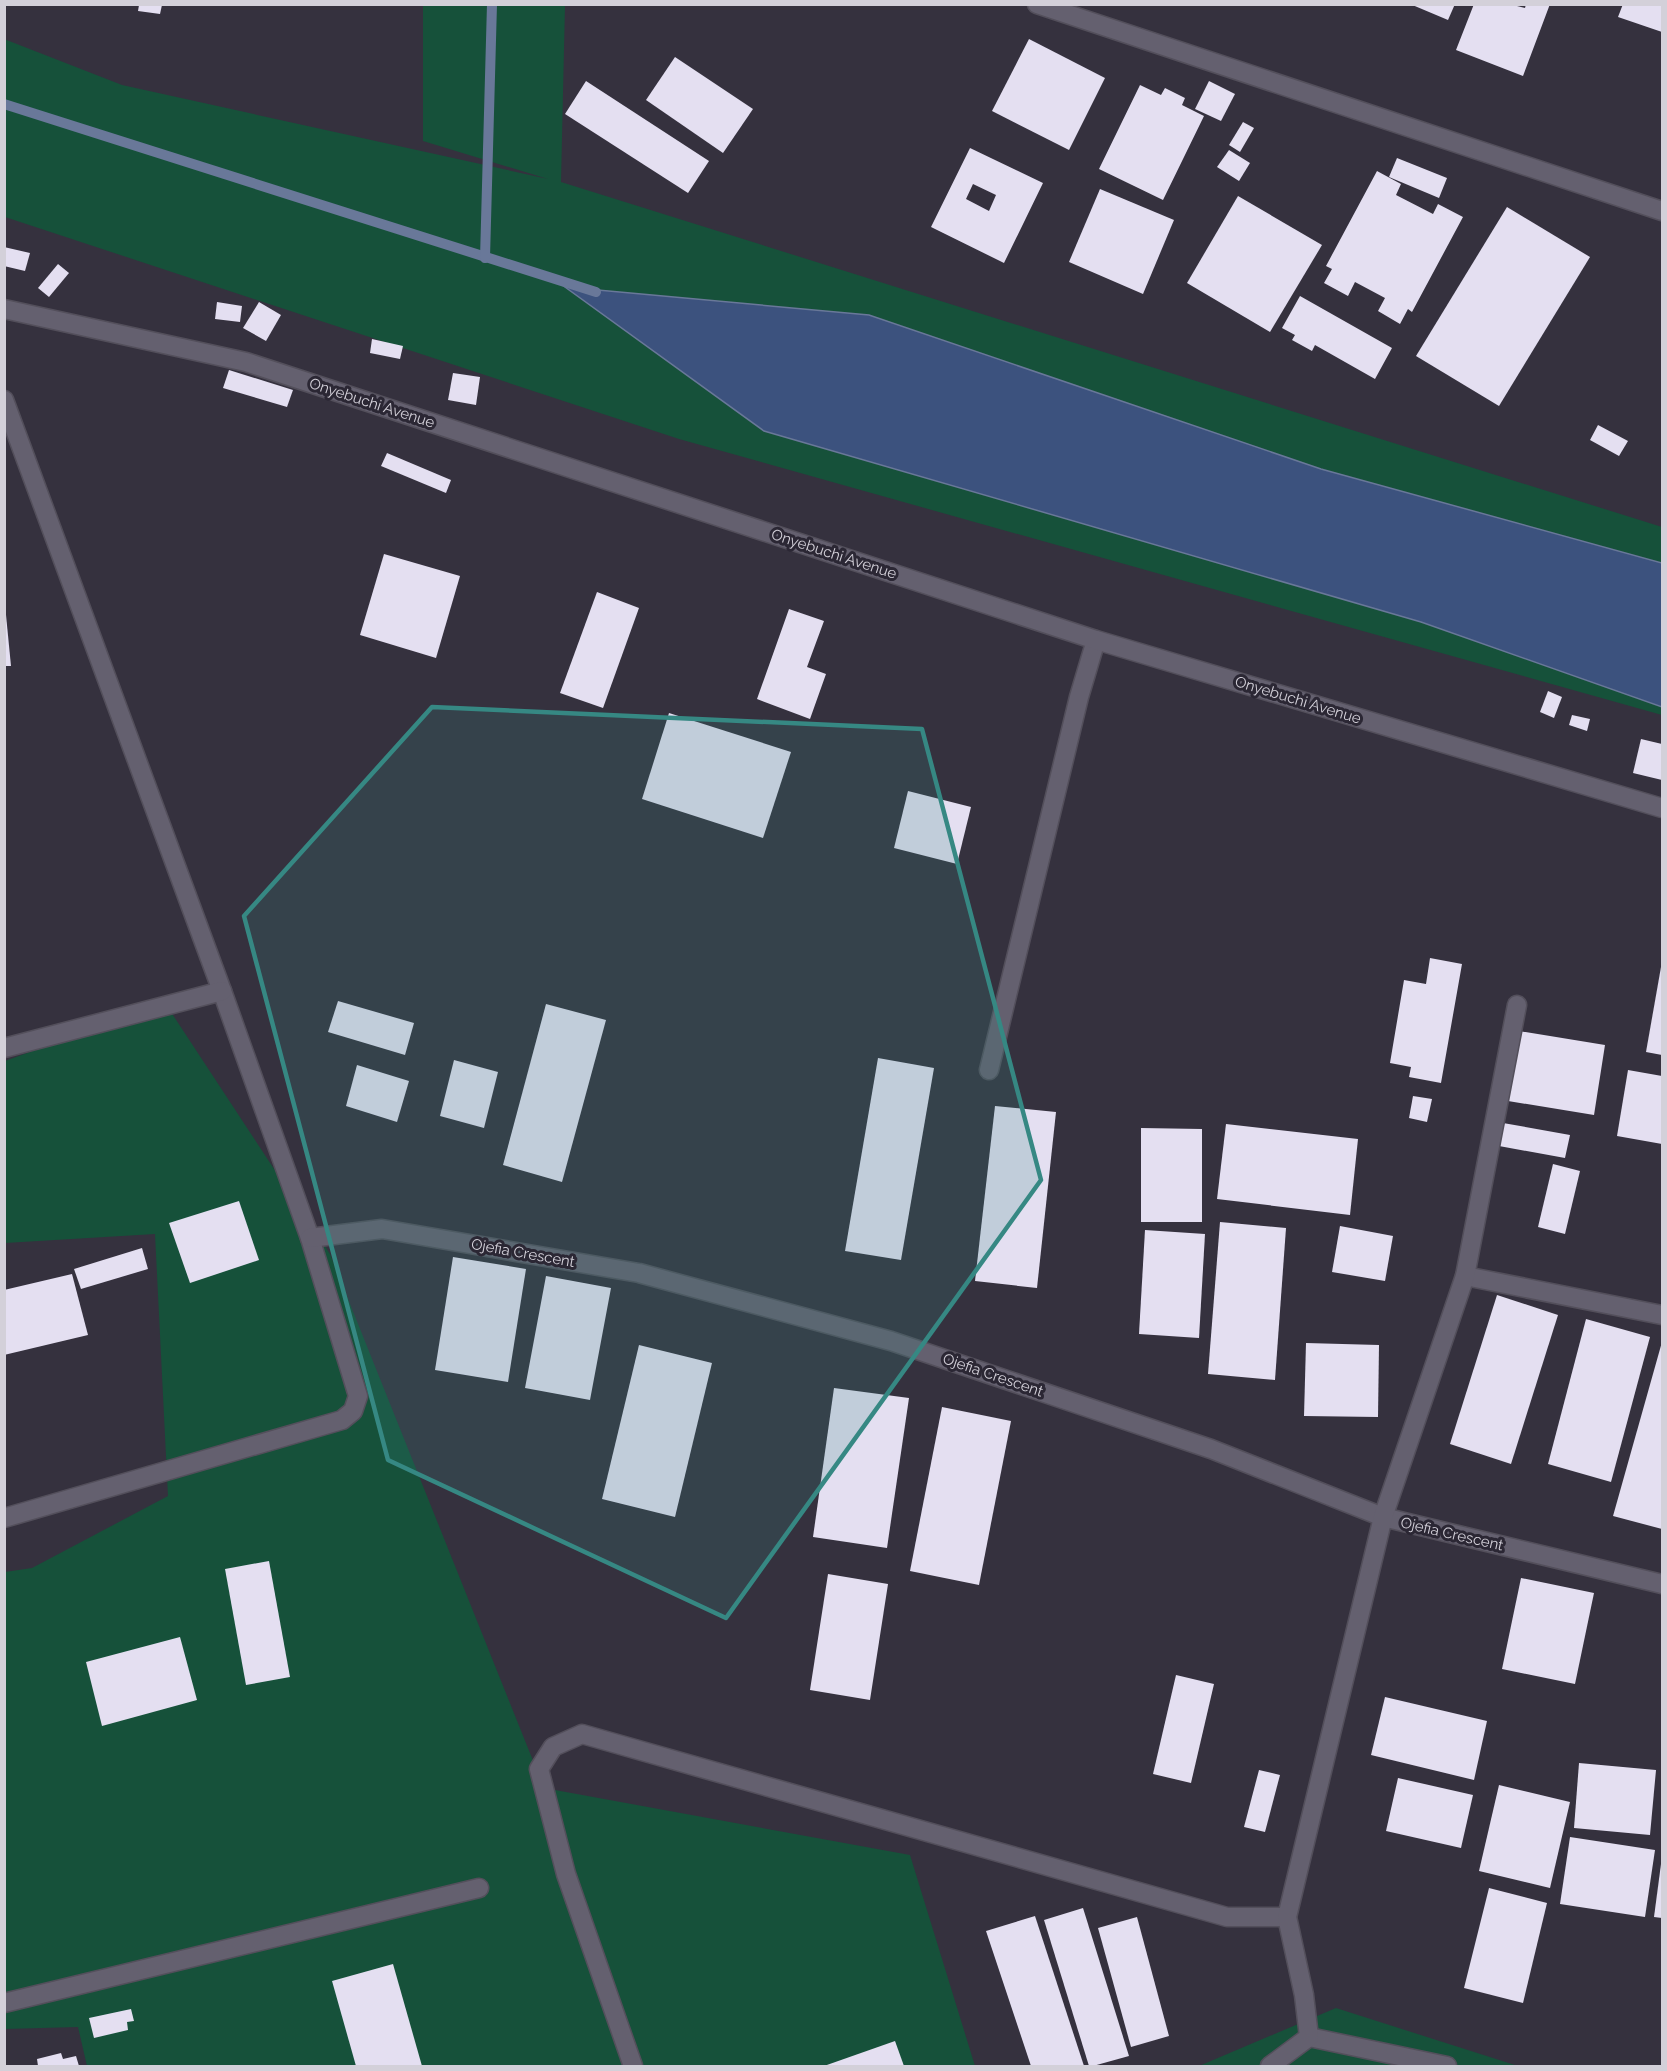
<svg xmlns="http://www.w3.org/2000/svg" width="1667" height="2071" font-family="Raleway,sans-serif">
<style>
.green{fill:#16513a}
.water{fill:#3c527e;stroke:#697899;stroke-width:1.5}
.lines{fill:none;stroke-linecap:round;stroke-linejoin:round}
.stream{stroke:#697899;stroke-width:10}
.building{fill:#e4dff1;fill-rule:evenodd}
.lane-casing{stroke:#534f5b;stroke-width:21}
.street-casing{stroke:#534f5b;stroke-width:21}
.lane{stroke:#64606f;stroke-width:18}
.street{stroke:#64606f;stroke-width:18}
.marked{fill:#368883;fill-opacity:0.2;stroke:#368883;stroke-width:4.5;stroke-linejoin:round}
.labels{text-anchor:middle;stroke-width:6;stroke-linejoin:round;paint-order:stroke}
.street-label{font-size:15px;fill:#d3d0d9;stroke:#2b2734}
</style>
<rect width="100%" height="100%" fill="#35313e"/>
<g class="green">
<polygon points="423,5 565,5 561,182 1662,527 1662,563 1321,469 566,287 764,431 1421,622 1662,707 1662,715 679,439 5,217 4,39 122,85 548,179 423,141"/>
<polygon points="165,1003 330,1254 544,1788 910,1855 975,2066 87,2066 78,2027 5,2029 5,1572 32,1568 168,1496 155,1234 5,1243 5,1061"/>
<polygon points="1336,2008 1518,2066 1199,2066"/>
</g>
<polygon class="water" points="565,287 869,315 1321,469 1662,563 1662,707 1421,622 764,431"/>
<g class="lines">
<g class="stream">
<polyline points="4,104 596,292"/>
<polyline points="485,258 492,4"/>
</g>
</g>
<g class="building">
<polygon points="1410,4 1455,4 1448,20"/>
<polygon points="1474,4 1509,4 1525,8 1526,4 1550,4 1523,76 1456,50"/>
<polygon points="1623,4 1662,4 1662,32 1618,17"/>
<polygon points="139,5 162,5 160,14 138,11"/>
<polygon points="1029,39 1105,78 1069,150 992,111"/>
<polygon points="675,57 753,109 723,153 646,100"/>
<polygon points="586,81 709,161 688,193 565,114"/>
<polygon points="1209,81 1235,94 1221,121 1195,109"/>
<polygon points="1140,85 1161,95 1165,88 1185,98 1182,105 1204,116 1163,200 1099,169"/>
<polygon points="1243,122 1254,128 1240,152 1229,145"/>
<path d="M970 148 1043 183 1004 263 931 227ZM973 184 996 195 989 211 966 199Z"/>
<polygon points="1229,150 1250,163 1239,181 1217,167"/>
<polygon points="1397,158 1447,178 1439,198 1389,177"/>
<polygon points="1377,171 1401,184 1396,195 1433,214 1438,204 1463,217 1412,312 1408,309 1400,324 1378,311 1385,298 1355,282 1348,296 1324,283 1332,269 1326,266"/>
<polygon points="1100,189 1174,220 1143,294 1069,262"/>
<polygon points="1238,196 1322,245 1270,332 1187,283"/>
<polygon points="1507,207 1590,257 1499,406 1416,356"/>
<polygon points="4,247 30,253 25,271 4,266"/>
<polygon points="58,264 69,273 49,297 38,288"/>
<polygon points="1300,296 1392,348 1375,379 1315,345 1312,351 1292,340 1295,335 1282,328"/>
<polygon points="217,302 242,306 240,322 215,319"/>
<polygon points="259,302 281,315 266,341 243,328"/>
<polygon points="372,339 403,346 400,359 370,353"/>
<polygon points="229,370 293,390 287,407 223,388"/>
<polygon points="453,373 480,377 476,405 448,400"/>
<polygon points="1598,425 1628,441 1619,456 1590,440"/>
<polygon points="387,453 451,480 446,493 381,466"/>
<polygon points="384,554 460,576 436,658 360,635"/>
<polygon points="597,592 639,608 603,708 560,693"/>
<polygon points="789,609 824,621 807,667 826,674 810,719 757,699"/>
<polygon points="4,615 6,615 11,666 4,666"/>
<polygon points="1548,691 1562,697 1554,718 1540,712"/>
<polygon points="669,713 791,752 763,838 642,799"/>
<polygon points="1572,715 1590,719 1587,731 1569,725"/>
<polygon points="1641,739 1662,744 1662,780 1633,773"/>
<polygon points="908,791 971,807 957,864 894,848"/>
<polygon points="1430,958 1462,964 1441,1083 1409,1077 1411,1067 1390,1063 1404,980 1426,984"/>
<polygon points="1661,967 1662,967 1662,1055 1646,1052"/>
<polygon points="338,1001 414,1023 405,1055 328,1032"/>
<polygon points="546,1004 606,1020 562,1182 503,1165"/>
<polygon points="1519,1031 1605,1045 1594,1115 1508,1101"/>
<polygon points="878,1058 934,1068 901,1260 845,1251"/>
<polygon points="454,1060 498,1072 484,1128 440,1116"/>
<polygon points="357,1065 409,1081 397,1122 346,1106"/>
<polygon points="1628,1070 1662,1076 1662,1144 1617,1136"/>
<polygon points="1413,1096 1432,1099 1427,1122 1409,1118"/>
<polygon points="995,1106 1056,1112 1037,1288 975,1281"/>
<polygon points="1503,1123 1570,1135 1565,1158 1499,1146"/>
<polygon points="1226,1124 1358,1139 1350,1215 1217,1199"/>
<polygon points="1141,1128 1202,1129 1202,1222 1141,1222"/>
<polygon points="1553,1164 1580,1171 1565,1234 1538,1227"/>
<polygon points="239,1201 259,1260 190,1283 169,1223"/>
<polygon points="1220,1222 1286,1228 1275,1380 1208,1374"/>
<polygon points="1340,1226 1393,1236 1385,1281 1332,1272"/>
<polygon points="1145,1230 1205,1234 1199,1338 1139,1334"/>
<polygon points="142,1248 148,1269 81,1289 74,1269"/>
<polygon points="453,1257 526,1269 508,1382 435,1370"/>
<polygon points="72,1274 88,1335 4,1355 4,1290"/>
<polygon points="546,1276 611,1288 590,1400 525,1388"/>
<polygon points="1497,1295 1558,1315 1511,1464 1450,1444"/>
<polygon points="1586,1319 1650,1337 1611,1482 1548,1464"/>
<polygon points="1662,1342 1662,1529 1613,1516"/>
<polygon points="1306,1343 1379,1345 1378,1417 1304,1416"/>
<polygon points="639,1345 712,1363 675,1517 602,1499"/>
<polygon points="834,1388 909,1398 887,1548 813,1537"/>
<polygon points="942,1407 1011,1421 979,1585 910,1571"/>
<polygon points="269,1561 290,1677 246,1685 225,1569"/>
<polygon points="828,1574 888,1584 870,1700 810,1690"/>
<polygon points="1521,1578 1594,1593 1575,1684 1502,1669"/>
<polygon points="180,1637 197,1700 102,1726 86,1662"/>
<polygon points="1176,1675 1214,1684 1191,1783 1153,1774"/>
<polygon points="1385,1697 1487,1721 1474,1780 1371,1755"/>
<polygon points="1579,1763 1656,1770 1650,1835 1574,1828"/>
<polygon points="1259,1770 1280,1775 1265,1832 1244,1827"/>
<polygon points="1398,1778 1473,1795 1461,1848 1386,1831"/>
<polygon points="1499,1785 1570,1802 1550,1888 1479,1871"/>
<polygon points="1570,1837 1655,1850 1645,1917 1560,1904"/>
<polygon points="1661,1864 1662,1864 1662,1918 1654,1917"/>
<polygon points="1489,1888 1547,1903 1523,2003 1464,1988"/>
<polygon points="1083,1908 1129,2056 1093,2066 1089,2066 1044,1920"/>
<polygon points="1035,1916 1084,2066 1031,2066 986,1931"/>
<polygon points="1137,1917 1169,2036 1131,2047 1098,1928"/>
<polygon points="393,1964 422,2066 356,2066 332,1981"/>
<polygon points="131,2009 134,2021 127,2022 128,2030 94,2038 89,2018"/>
<polygon points="895,2041 904,2066 824,2066"/>
<polygon points="61,2053 63,2059 76,2056 79,2066 38,2066 37,2059"/>
</g>
<g class="lines">
<g class="lane-casing">
<polyline id="lane" points="989,1070 1079,697 1096,640"/>
</g>
<g class="street-casing">
<g id="street">
<polyline points="1037,4 1662,211"/>
<polyline points="4,309 246,362 1096,640 1662,808"/>
<polyline points="4,400 222,991 310,1238 358,1396 353,1411 342,1420 4,1518"/>
<polyline points="4,1048 222,991"/>
<polyline points="310,1238 382,1229 639,1273 891,1341 1211,1449 1383,1517 1662,1584"/>
<polyline points="1465,1276 1662,1315"/>
<polyline points="4,2003 479,1888"/>
<polyline points="1309,2037 1447,2066"/>
<polyline points="633,2066 566,1874 539,1769 553,1747 582,1734 1227,1917 1287,1917"/>
<polyline points="1270,2066 1309,2037 1304,1995 1287,1917 1383,1517 1465,1276 1517,1005"/>
</g>
</g>
<use href="#lane" class="lane"/>
<use href="#street" class="street"/>
</g>
<path class="marked" d="M432 707 922 729 1041 1180 726 1618 388 1460 244 916Z"/>
<g class="labels">
<g class="street-label">
<text transform="translate(372 403) rotate(18)" y="5">Onyebuchi Avenue</text>
<text transform="translate(834 554) rotate(18)" y="5">Onyebuchi Avenue</text>
<text transform="translate(1298 700) rotate(17)" y="5">Onyebuchi Avenue</text>
<text transform="translate(523 1253) rotate(10)" y="5">Ojefia Crescent</text>
<text transform="translate(993 1375) rotate(19)" y="5">Ojefia Crescent</text>
<text transform="translate(1452 1534) rotate(13)" y="5">Ojefia Crescent</text>
</g>
</g>
<rect width="1667" height="2071" fill="none" stroke="#d3d0d9" stroke-width="12"/>
</svg>
